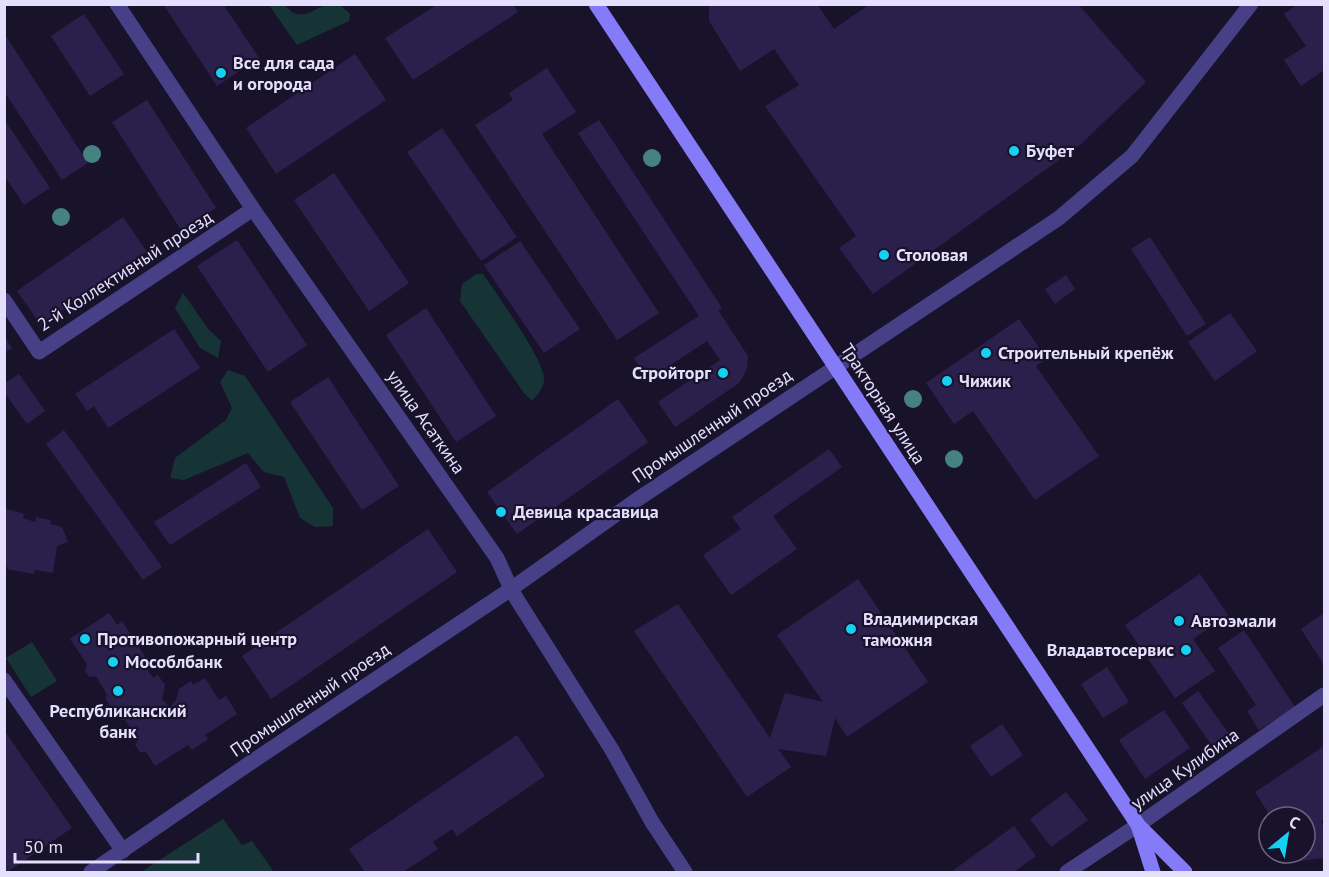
<svg xmlns="http://www.w3.org/2000/svg" width="1329" height="877" font-family="'PT Sans',sans-serif">
<style>
.green{fill:#163435}
.building{fill:#2b204b}
.lines{fill:none;stroke-linecap:round;stroke-linejoin:round}
.street{stroke:#474087;stroke-width:15}
.secondary{stroke:#857bf8;stroke-width:15}
.tree{fill:#468280}
.poi-dot{fill:#15d0f3;stroke:#18132b;stroke-width:2}
.labels{text-anchor:middle;stroke-width:4.5;stroke-linejoin:round;paint-order:stroke}
.poi-label{font-size:18px;font-weight:bold;fill:#e4dffd;stroke:#18132b;text-anchor:start}
.street-label{font-size:18px;fill:#e4dffd;stroke:#18132b}
</style>
<rect width="100%" height="100%" fill="#18132b"/>
<g class="green">
<path d="M269 5H285C304 29 318 0 338 4 342 6 347 11 350 14L349 21 297 45Z"/>
<path d="M476 274H483C495 292 547 363 544 381 543 389 537 395 532 401L524 393 460 301 462 284Z"/>
<polygon points="183,293 209,330 221,341 218,358 200,348 175,308"/>
<polygon points="228,370 245,376 333,508 333,526 315,527 300,518 284,477 264,472 248,453 184,480 170,478 175,458 226,420 232,408 220,382"/>
<polygon points="32,642 57,681 31,697 6,658"/>
<polygon points="223,819 242,845 252,841 274,872 141,872"/>
</g>
<g class="building">
<polygon points="163,4 223,4 259,58 217,86"/>
<polygon points="438,4 513,4 518,12 413,80 385,38"/>
<polygon points="709,4 817,4 834,29 870,4 1078,4 1146,82 1081,144 873,294 839,248 856,236 765,106 799,85 774,49 740,71 709,21"/>
<polygon points="1298,4 1324,4 1324,70 1301,86 1284,60 1306,46 1284,14"/>
<polygon points="84,14 124,74 90,96 51,36"/>
<polygon points="4,33 88,163 62,180 4,91"/>
<polygon points="355,54 386,100 276,174 246,128"/>
<polygon points="547,68 576,112 542,134 659,313 617,340 475,125 513,100 509,93"/>
<polygon points="147,100 216,208 181,230 112,122"/>
<polygon points="4,119 50,188 24,205 4,175"/>
<polygon points="599,120 722,308 718,310 748,356 747,369 739,383 675,427 658,402 720,360 707,341 648,380 634,358 699,316 578,133"/>
<polygon points="442,128 517,237 481,261 407,152"/>
<polygon points="334,173 409,283 369,311 294,200"/>
<polygon points="123,217 147,252 41,325 17,291"/>
<polygon points="1150,237 1206,324 1187,336 1131,249"/>
<polygon points="237,240 307,345 268,372 197,266"/>
<polygon points="520,241 580,329 544,353 484,265"/>
<polygon points="1066,275 1075,289 1055,304 1045,289"/>
<polygon points="426,308 496,416 456,442 386,335"/>
<polygon points="1230,313 1257,351 1215,381 1188,342"/>
<polygon points="1019,319 1047,359 1036,366 1099,456 1035,500 973,411 954,424 926,383"/>
<polygon points="174,329 200,368 108,428 94,406 87,411 75,394"/>
<polygon points="4,336 12,348 4,353"/>
<polygon points="19,374 45,411 27,424 4,392 4,384"/>
<polygon points="328,377 399,486 362,510 290,402"/>
<polygon points="618,399 648,442 517,534 487,492"/>
<polygon points="64,430 162,567 143,580 46,444"/>
<polygon points="829,449 842,467 773,516 797,549 731,595 703,555 741,529 732,517"/>
<polygon points="246,463 261,487 170,545 154,522"/>
<polygon points="4,507 7,509 24,514 23,518 35,522 36,517 51,520 50,524 62,527 68,542 57,546 53,573 35,570 34,574 7,569 7,565 4,565"/>
<polygon points="428,529 457,572 271,699 242,656"/>
<polygon points="1200,574 1228,615 1193,639 1215,671 1175,698 1125,625"/>
<polygon points="858,579 928,682 847,737 835,718 826,756 778,749 791,767 747,797 634,631 678,604 770,738 785,693 823,702 777,635"/>
<polygon points="109,613 117,625 122,621 151,666 147,669 153,678 158,675 165,685 162,699 170,707 176,700 179,689 191,681 193,685 205,678 219,700 226,696 237,714 205,735 208,739 192,750 188,745 155,766 146,752 140,752 135,745 138,740 125,720 120,720 105,698 107,695 96,676 89,677 85,671 87,664 70,639"/>
<polygon points="1324,613 1324,665 1301,629"/>
<polygon points="1244,630 1295,707 1259,730 1247,711 1256,705 1218,648"/>
<polygon points="1107,667 1129,702 1103,718 1081,684"/>
<polygon points="1198,691 1230,735 1213,747 1182,703"/>
<polygon points="1164,710 1190,748 1145,779 1119,740"/>
<polygon points="1002,724 1023,755 991,777 970,746"/>
<polygon points="4,730 72,828 7,872 4,872"/>
<polygon points="517,735 545,776 457,836 452,829 433,842 438,849 403,872 365,872 349,849"/>
<polygon points="1324,746 1324,818 1321,821 1324,827 1324,856 1323,858 1300,861 1295,853 1305,853 1305,817 1271,817 1255,792"/>
<polygon points="1066,792 1088,820 1051,847 1030,819"/>
<polygon points="1014,826 1036,856 1014,872 951,872"/>
</g>
<g class="lines">
<g class="street">
<polyline points="117,4 253,209 497,558 511,589 518,601 612,750 652,822 685,872"/>
<polyline points="4,300 39,352 253,209"/>
<polyline points="4,680 123,851"/>
<polyline points="91,872 253,761 511,589 635,501 1059,218 1132,156 1251,4"/>
<polyline points="1067,872 1138,825 1324,695"/>
</g>
<g class="secondary">
<polyline points="596,4 1138,825 1185,872"/>
<polyline points="1139,828 1153,872"/>
</g>
</g>
<g class="tree">
<circle cx="92" cy="154" r="9"/>
<circle cx="652" cy="158" r="9"/>
<circle cx="61" cy="217" r="9"/>
<circle cx="913" cy="399" r="9"/>
<circle cx="954" cy="459" r="9"/>
</g>
<g class="poi-dot">
<circle cx="221" cy="73" r="6"/>
<circle cx="1014" cy="151" r="6"/>
<circle cx="884" cy="255" r="6"/>
<circle cx="986" cy="353" r="6"/>
<circle cx="723" cy="373" r="6"/>
<circle cx="947" cy="381" r="6"/>
<circle cx="501" cy="512" r="6"/>
<circle cx="1179" cy="621" r="6"/>
<circle cx="851" cy="629" r="6"/>
<circle cx="85" cy="639" r="6"/>
<circle cx="1186" cy="650" r="6"/>
<circle cx="113" cy="662" r="6"/>
<circle cx="118" cy="691" r="6"/>
</g>
<g class="labels">
<g class="poi-label">
<text x="233" y="69">Все для сада<tspan x="233" dy="21">и огорода</tspan></text>
<text x="1026" y="157">Буфет</text>
<text x="896" y="261">Столовая</text>
<text x="998" y="359">Строительный крепёж</text>
<text x="711" y="379" text-anchor="end">Стройторг</text>
<text x="959" y="387">Чижик</text>
<text x="513" y="518">Девица красавица</text>
<text x="863" y="625">Владимирская<tspan x="863" dy="21">таможня</tspan></text>
<text x="1191" y="627">Автоэмали</text>
<text x="97" y="645">Противопожарный центр</text>
<text x="1174" y="656" text-anchor="end">Владавтосервис</text>
<text x="125" y="668">Мособлбанк</text>
<text x="118" y="717" text-anchor="middle">Республиканский<tspan x="118" dy="21">банк</tspan></text>
</g>
<g class="street-label">
<text transform="translate(125 271) rotate(-33)" y="6">2-й Коллективный проезд</text>
<text transform="translate(883 404) rotate(57)" y="6">Тракторная улица</text>
<text transform="translate(426 422) rotate(55)" y="6">улица Асаткина</text>
<text transform="translate(712 426) rotate(-34)" y="6">Промышленный проезд</text>
<text transform="translate(310 700) rotate(-34)" y="6">Промышленный проезд</text>
<text transform="translate(1185 769) rotate(-35)" y="6">улица Кулибина</text>
</g>
</g>
<rect width="1329" height="877" fill="none" stroke="#e4dffd" stroke-width="12"/>
<g transform="translate(1287 835) rotate(30)"><circle r="28" fill="#18132b" stroke="#6a657f" stroke-width="1.5"/>
<path d="M0-4.5L10 22L0 15L-10 22Z" fill="#15d0f3"/>
<text y="-9" font-size="16" font-weight="bold" text-anchor="middle" fill="#e4dffd">С</text>
</g>
<path d="M15 853v9h183v-9" fill="none" stroke="#e4dffd" stroke-width="3"/>
<text x="24" y="853" font-size="18" fill="#e4dffd" stroke="#18132b" stroke-width="4.5" paint-order="stroke">50 m</text>
</svg>
